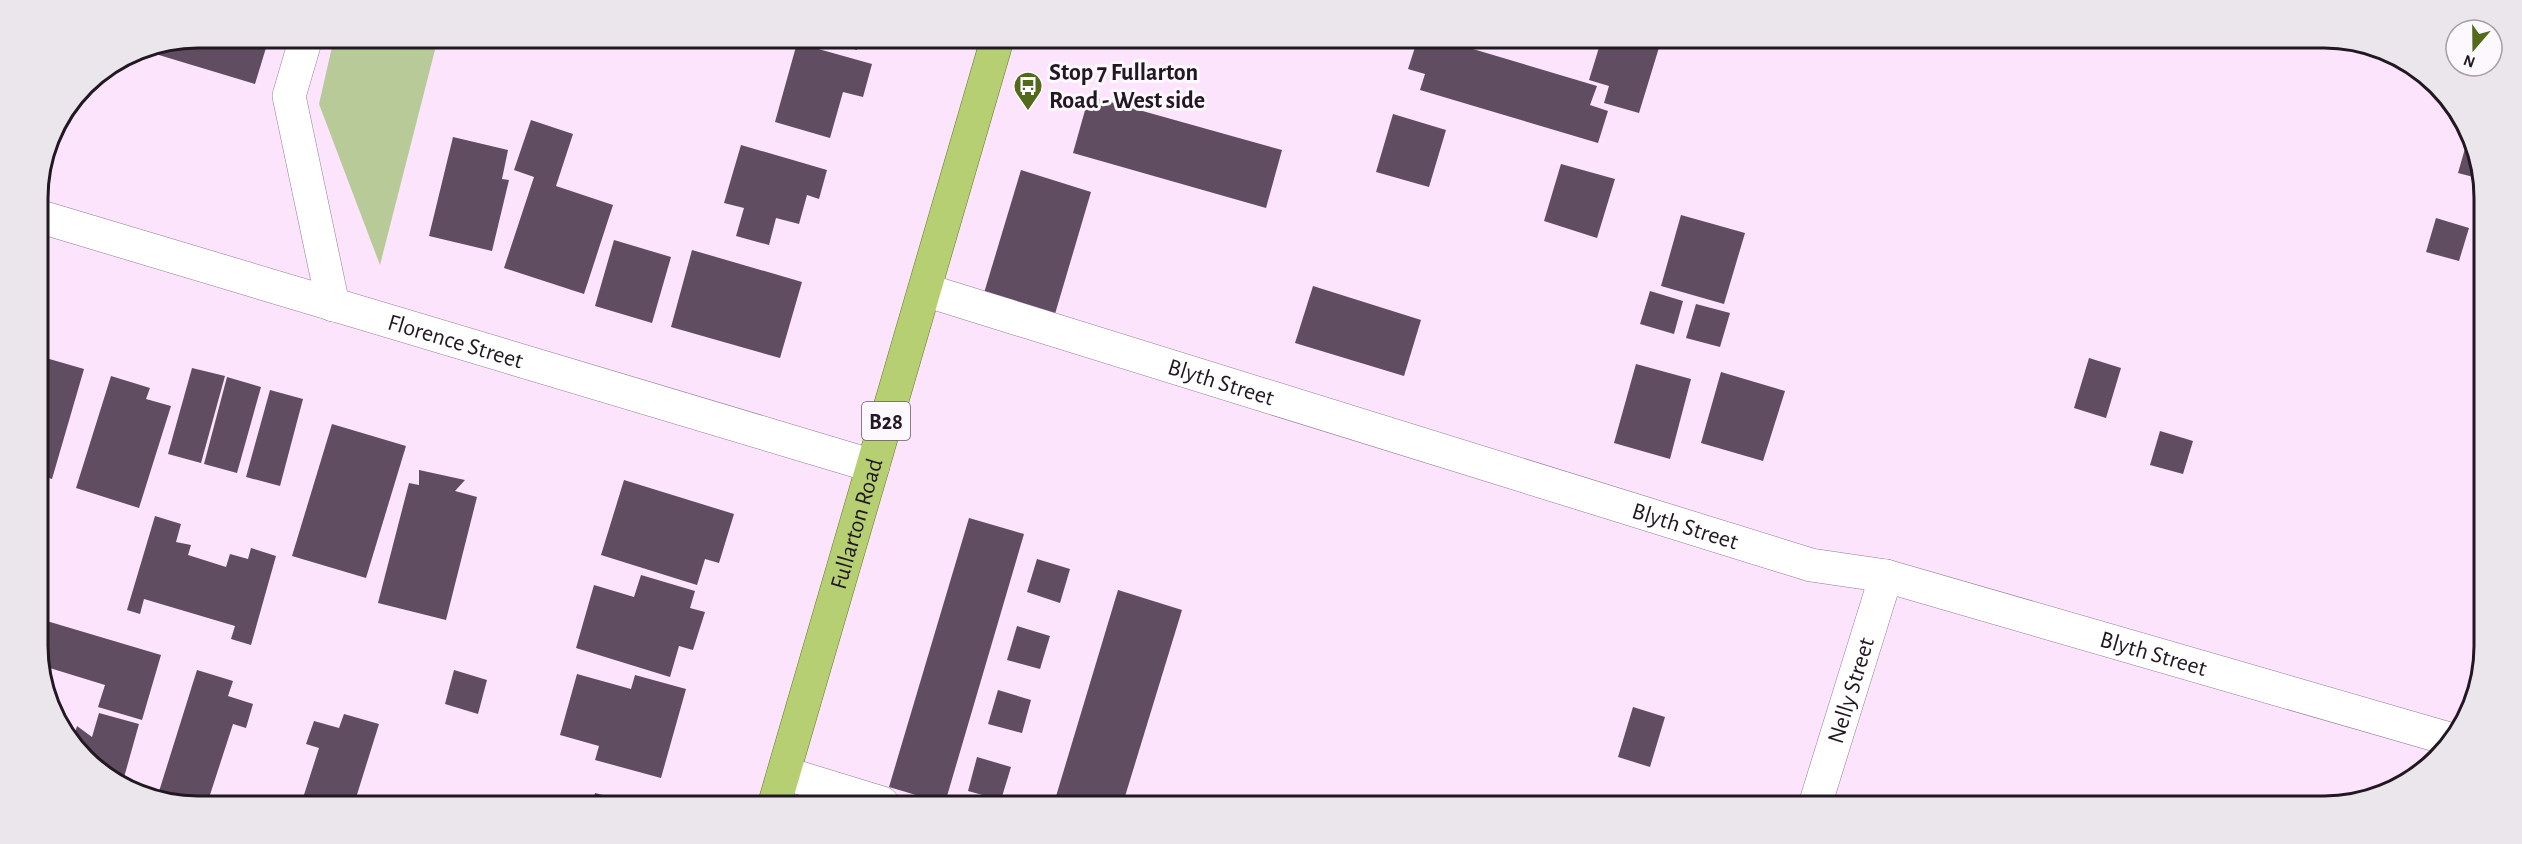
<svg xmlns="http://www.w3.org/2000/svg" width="2522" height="844" font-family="'Alegreya Sans',sans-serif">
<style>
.green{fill:#b7ca98}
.building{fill:#614d62}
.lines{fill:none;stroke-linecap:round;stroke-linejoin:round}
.minor-casing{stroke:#917c92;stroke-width:34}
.major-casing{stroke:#637a1a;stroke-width:34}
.minor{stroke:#fff;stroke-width:33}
.major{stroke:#b6cf73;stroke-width:33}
.labels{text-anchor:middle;stroke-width:6;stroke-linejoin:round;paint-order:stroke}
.shield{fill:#fdf8fd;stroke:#635b63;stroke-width:1.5}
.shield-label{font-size:22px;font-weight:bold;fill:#211821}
.poi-label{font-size:24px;font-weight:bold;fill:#211821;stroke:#fdf8fd;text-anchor:start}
.street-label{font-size:24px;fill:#211821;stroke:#fdf8fd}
.rim{fill:none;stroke:#211821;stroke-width:3}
</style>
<rect width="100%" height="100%" fill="#fce4fc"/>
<polygon class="green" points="334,38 438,38 380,265 319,104"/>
<g class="building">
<polygon points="198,38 269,38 255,84 139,49"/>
<polygon points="822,39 860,39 857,50"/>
<polygon points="1417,41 1446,41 1597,86 1590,105 1608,111 1598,143 1420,90 1425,74 1408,69"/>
<polygon points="1601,41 1661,41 1639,113 1604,103 1609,86 1589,80"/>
<polygon points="797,43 872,64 863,97 843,92 830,138 775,122"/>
<polygon points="1089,96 1282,150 1266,208 1073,153"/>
<polygon points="1393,114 1446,130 1429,187 1376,172"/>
<polygon points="531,120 573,134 556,186 613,205 584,294 504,268 534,177 514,170"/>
<polygon points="453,137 508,150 502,179 509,180 492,251 429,236"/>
<polygon points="2468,138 2481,167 2481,179 2458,173"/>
<polygon points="741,145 827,170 819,199 807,195 799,224 776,218 769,245 736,236 744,208 724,203"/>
<polygon points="1561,164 1615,179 1597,238 1544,221"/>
<polygon points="1021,170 1091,192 1055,314 984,293"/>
<polygon points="1681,215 1745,233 1724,304 1661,286"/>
<polygon points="2436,218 2469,228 2459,261 2426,252"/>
<polygon points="614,240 671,257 652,323 595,306"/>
<polygon points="692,250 802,282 780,358 671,327"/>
<polygon points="1313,286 1421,320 1404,376 1295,343"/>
<polygon points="1650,291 1683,301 1674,334 1640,324"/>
<polygon points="1696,304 1730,313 1720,347 1686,338"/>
<polygon points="39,356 84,369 52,479 39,475"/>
<polygon points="2089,358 2121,368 2106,418 2074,408"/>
<polygon points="1636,364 1691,379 1670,459 1614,443"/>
<polygon points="192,368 225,376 201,463 168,454"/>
<polygon points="1721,372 1785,391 1763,461 1701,443"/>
<polygon points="111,376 150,388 146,399 171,406 139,508 76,488"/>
<polygon points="227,377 261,387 237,473 204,464"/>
<polygon points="270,390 303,399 280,486 246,477"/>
<polygon points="332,424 406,446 366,578 292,556"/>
<polygon points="2160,431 2193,441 2183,474 2150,465"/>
<polygon points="419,470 465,480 455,491 477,497 446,620 378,603 409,483 419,485"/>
<polygon points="624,480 734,514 719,563 705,559 697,585 601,555"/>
<polygon points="155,516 181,524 176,542 191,545 188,555 226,567 230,554 248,559 251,548 276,556 251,645 231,639 235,626 144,599 140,614 127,610"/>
<polygon points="969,518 1024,534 945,803 943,803 889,787"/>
<polygon points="1037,559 1070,569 1060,603 1027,592"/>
<polygon points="641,575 695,591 690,608 705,612 693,650 679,646 670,677 576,648 594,585 634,597"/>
<polygon points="1118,590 1182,610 1123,803 1054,803"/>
<polygon points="40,619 161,655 142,720 98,707 105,685 40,665"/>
<polygon points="1017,626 1050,636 1040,669 1007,660"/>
<polygon points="197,670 233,681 228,696 253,704 246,728 233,724 208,801 156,801"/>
<polygon points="454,670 487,680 478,714 445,704"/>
<polygon points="577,674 631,689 635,675 686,689 661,778 595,760 599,746 560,735"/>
<polygon points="998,690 1031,700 1022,733 988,724"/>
<polygon points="1633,707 1665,717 1650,767 1618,757"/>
<polygon points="99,713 139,724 123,781 77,752 72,741 77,726 92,737"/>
<polygon points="344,714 379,724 355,801 302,801 319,748 306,744 314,721 339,728"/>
<polygon points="977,757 1011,767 1001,800 968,791"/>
<polygon points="595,793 626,801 626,802 593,802"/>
</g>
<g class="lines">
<g class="minor-casing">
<g id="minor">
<polyline points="306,38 289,96 333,305"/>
<path id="s1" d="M38 216 873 466"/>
<path id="s2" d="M925 290 1811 565 1886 576 2453 740"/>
<polyline points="784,773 882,803"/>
<path id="s3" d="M1815 805 1886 576"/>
</g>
</g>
<g class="major-casing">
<g id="major">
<path id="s4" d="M775 802 997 40"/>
</g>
</g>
<use href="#minor" class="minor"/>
<use href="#major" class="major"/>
</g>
<defs>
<g id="bus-pin" transform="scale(1.5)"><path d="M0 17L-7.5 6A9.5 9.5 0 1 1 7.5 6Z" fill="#526a1a" stroke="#fdf8fd"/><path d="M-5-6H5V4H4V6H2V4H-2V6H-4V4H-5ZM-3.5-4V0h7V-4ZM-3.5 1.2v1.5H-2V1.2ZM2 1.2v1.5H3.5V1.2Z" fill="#fff"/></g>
</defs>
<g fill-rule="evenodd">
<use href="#bus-pin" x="1028" y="86"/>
</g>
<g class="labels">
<rect class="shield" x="862" y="402" width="48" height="38" rx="4.5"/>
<g class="shield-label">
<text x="886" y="429">B28</text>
</g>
<g class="poi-label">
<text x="1049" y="80">Stop 7 Fullarton<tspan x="1049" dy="28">Road - West side</tspan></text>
</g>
<g class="street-label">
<text dy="8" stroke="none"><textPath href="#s1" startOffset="436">Florence Street</textPath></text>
<text dy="8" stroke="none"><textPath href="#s2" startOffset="310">Blyth Street</textPath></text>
<text dy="8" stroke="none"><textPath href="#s4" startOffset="290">Fullarton Road</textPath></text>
<text dy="8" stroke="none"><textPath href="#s2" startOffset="796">Blyth Street</textPath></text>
<text dy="8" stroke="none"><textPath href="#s2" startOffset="1282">Blyth Street</textPath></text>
<text dy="8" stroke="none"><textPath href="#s3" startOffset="120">Nelly Street</textPath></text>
</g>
</g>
<path d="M0 0H2522V844H0ZM198 48H2324A150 150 0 0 1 2474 198V646A150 150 0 0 1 2324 796H198A150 150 0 0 1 48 646V198A150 150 0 0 1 198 48Z" fill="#ebe6eb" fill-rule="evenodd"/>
<path class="rim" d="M198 48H2324A150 150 0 0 1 2474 198V646A150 150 0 0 1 2324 796H198A150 150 0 0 1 48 646V198A150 150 0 0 1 198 48Z"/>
<g transform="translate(2474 48) rotate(200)"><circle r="28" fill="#fdf8fd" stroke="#a59ea5" stroke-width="1.5"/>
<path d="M0-4.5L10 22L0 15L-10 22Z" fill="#526a1a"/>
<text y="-9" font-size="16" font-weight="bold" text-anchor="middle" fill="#211821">N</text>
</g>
</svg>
